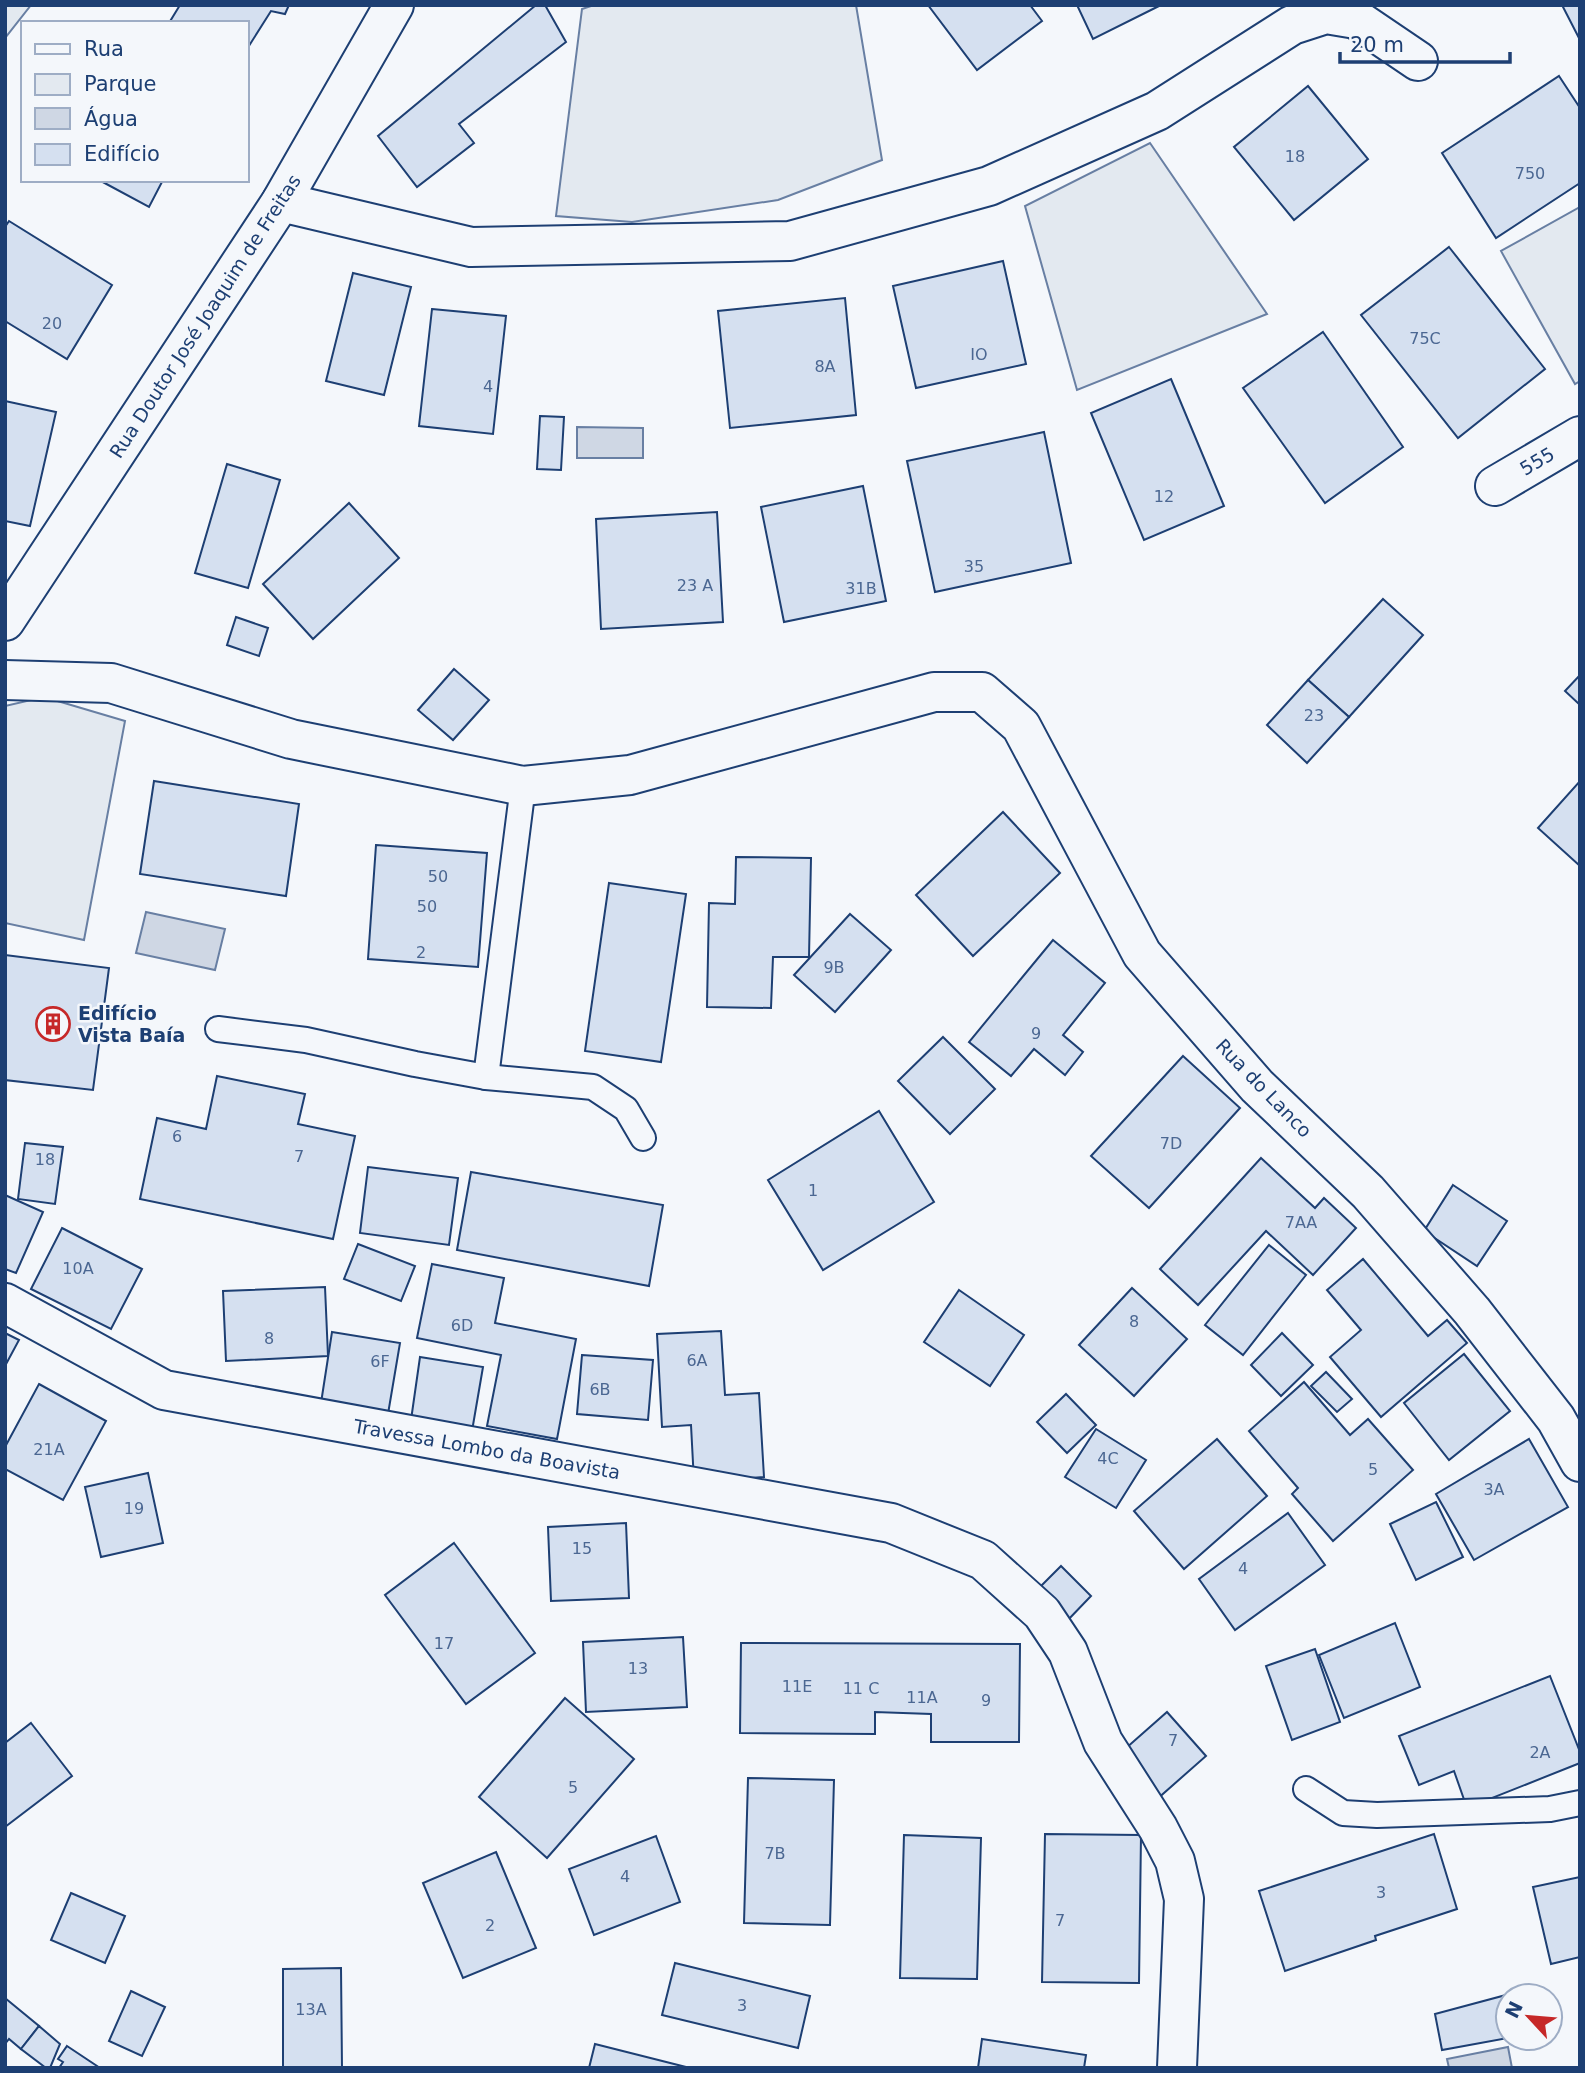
<svg xmlns="http://www.w3.org/2000/svg" width="1585" height="2073" font-family="'DejaVu Sans',sans-serif">
<style>
.green{fill:#e3e9f0;stroke:#687fa3;stroke-width:2}
.water{fill:#cfd7e4;stroke:#687fa3;stroke-width:2}
.building{fill:#d5e0f0;stroke:#1d3f73;stroke-width:2}
.lines{fill:none;stroke-linecap:round;stroke-linejoin:round}
.lane-casing{stroke:#1d3f73;stroke-width:28}
.street-casing{stroke:#1d3f73;stroke-width:42}
.lane{stroke:#f4f7fb;stroke-width:24}
.street{stroke:#f4f7fb;stroke-width:38}
.labels{text-anchor:middle;stroke-width:5;stroke-linejoin:round;paint-order:stroke}
.number-label{font-size:16px;fill:#4b6792}
.street-label{font-size:19px;fill:#1d3f73;stroke:#f4f7fb}
.poi-label{font-size:19px;font-weight:bold;fill:#1d3f73;stroke:#f4f7fb;text-anchor:start}
</style>
<rect width="100%" height="100%" fill="#f4f7fb"/>
<g class="green">
<polygon points="5,5 31,5 5,38"/>
<polygon points="594,5 856,5 882,160 778,200 632,222 556,216 582,9"/>
<polygon points="1150,143 1267,314 1077,390 1025,206"/>
<polygon points="1580,207 1580,381 1575,384 1501,251"/>
<polygon points="44,697 125,721 84,940 5,923 5,706"/>
</g>
<g class="water">
<polygon points="577,427 643,428 643,458 577,458"/>
<polygon points="146,912 225,929 215,970 136,953"/>
<polygon points="1508,2047 1512,2068 1449,2068 1447,2059"/>
</g>
<g class="building">
<polygon points="180,5 289,5 285,14 271,11 247,49 247,23 169,23"/>
<polygon points="536,5 545,5 566,42 459,124 474,143 417,187 378,136"/>
<polygon points="928,5 1030,5 1042,21 977,70"/>
<polygon points="1077,5 1161,5 1093,39"/>
<polygon points="1562,5 1580,5 1580,40"/>
<polygon points="1559,76 1580,108 1580,183 1496,238 1442,153"/>
<polygon points="1308,86 1368,159 1294,220 1234,147"/>
<polygon points="99,180 163,180 149,207"/>
<polygon points="9,221 112,285 67,359 5,321 5,227"/>
<polygon points="1449,247 1545,369 1458,438 1361,315"/>
<polygon points="1003,261 1026,364 916,388 893,286"/>
<polygon points="353,273 411,287 384,395 326,381"/>
<polygon points="845,298 856,415 730,428 718,311"/>
<polygon points="432,309 506,316 493,434 419,426"/>
<polygon points="1323,332 1403,447 1325,503 1243,388"/>
<polygon points="1171,379 1224,506 1144,540 1091,413"/>
<polygon points="5,401 56,412 30,526 5,521"/>
<polygon points="540,416 564,417 561,470 537,469"/>
<polygon points="1044,432 1071,563 935,592 907,461"/>
<polygon points="227,464 280,480 248,588 195,573"/>
<polygon points="863,486 886,601 784,622 761,507"/>
<polygon points="349,503 399,558 313,639 263,584"/>
<polygon points="717,512 723,622 601,629 596,519"/>
<polygon points="1383,599 1423,635 1349,717 1308,680"/>
<polygon points="236,617 268,628 259,656 227,645"/>
<polygon points="454,669 489,700 453,740 418,710"/>
<polygon points="1580,675 1580,705 1565,691"/>
<polygon points="1308,680 1349,717 1307,763 1267,725"/>
<polygon points="154,781 299,804 286,896 140,874"/>
<polygon points="1580,781 1580,866 1538,828"/>
<polygon points="1003,812 1060,873 973,956 916,895"/>
<polygon points="376,845 487,853 478,967 368,959"/>
<polygon points="736,857 811,858 809,957 773,957 771,1008 707,1007 709,903 735,904"/>
<polygon points="609,883 686,894 661,1062 585,1051"/>
<polygon points="850,914 891,950 835,1012 794,975"/>
<polygon points="1053,940 1105,983 1063,1035 1083,1052 1065,1075 1034,1049 1011,1076 969,1042"/>
<polygon points="5,955 109,968 93,1090 5,1080"/>
<polygon points="943,1037 995,1089 950,1134 898,1081"/>
<polygon points="1183,1056 1240,1108 1149,1208 1091,1156"/>
<polygon points="217,1076 305,1094 298,1124 355,1136 333,1239 140,1199 157,1118 206,1129"/>
<polygon points="879,1111 934,1202 823,1270 768,1180"/>
<polygon points="25,1143 63,1147 55,1204 18,1199"/>
<polygon points="1261,1158 1315,1208 1324,1198 1356,1228 1313,1275 1266,1231 1198,1305 1160,1269"/>
<polygon points="368,1167 458,1178 449,1245 360,1233"/>
<polygon points="471,1172 663,1205 649,1286 457,1250"/>
<polygon points="1453,1185 1507,1221 1477,1266 1424,1231"/>
<polygon points="5,1195 43,1212 16,1273 5,1269"/>
<polygon points="62,1228 142,1269 111,1329 31,1289"/>
<polygon points="358,1244 415,1266 401,1301 344,1279"/>
<polygon points="1269,1245 1306,1275 1243,1355 1205,1325"/>
<polygon points="1363,1259 1428,1336 1447,1320 1467,1343 1381,1417 1330,1357 1361,1330 1327,1290"/>
<polygon points="432,1264 504,1278 495,1323 576,1339 557,1439 487,1426 501,1355 417,1338"/>
<polygon points="325,1287 328,1356 226,1361 223,1291"/>
<polygon points="1132,1288 1187,1339 1134,1396 1079,1345"/>
<polygon points="959,1290 1024,1335 990,1386 924,1342"/>
<polygon points="721,1331 725,1395 759,1393 764,1477 694,1482 691,1425 662,1427 657,1334"/>
<polygon points="332,1332 400,1343 388,1414 321,1403"/>
<polygon points="5,1333 19,1340 5,1366"/>
<polygon points="1282,1333 1313,1365 1281,1396 1251,1365"/>
<polygon points="1464,1354 1510,1411 1449,1460 1404,1403"/>
<polygon points="582,1355 653,1360 648,1420 577,1414"/>
<polygon points="420,1357 483,1367 472,1431 411,1420"/>
<polygon points="1326,1372 1352,1399 1337,1412 1311,1386"/>
<polygon points="1304,1382 1350,1435 1368,1419 1413,1470 1333,1541 1292,1494 1298,1488 1249,1431"/>
<polygon points="39,1384 106,1421 63,1500 5,1469 5,1447"/>
<polygon points="1066,1394 1096,1425 1067,1453 1037,1422"/>
<polygon points="1096,1429 1146,1460 1116,1508 1065,1477"/>
<polygon points="1217,1439 1267,1496 1184,1569 1134,1511"/>
<polygon points="1529,1439 1568,1507 1474,1560 1436,1494"/>
<polygon points="148,1473 163,1543 101,1557 85,1487"/>
<polygon points="1436,1502 1463,1557 1416,1580 1390,1524"/>
<polygon points="1288,1513 1325,1565 1235,1630 1199,1579"/>
<polygon points="626,1523 629,1598 551,1601 548,1527"/>
<polygon points="454,1543 535,1653 466,1704 385,1595"/>
<polygon points="1061,1566 1091,1596 1065,1623 1034,1593"/>
<polygon points="1395,1623 1420,1687 1344,1718 1319,1655"/>
<polygon points="683,1637 687,1707 586,1712 583,1642"/>
<polygon points="741,1643 1020,1644 1019,1742 931,1742 931,1714 875,1712 875,1734 740,1733"/>
<polygon points="1315,1649 1340,1722 1292,1740 1266,1666"/>
<polygon points="1550,1676 1580,1752 1580,1763 1467,1808 1454,1771 1419,1785 1399,1736"/>
<polygon points="565,1698 634,1759 547,1858 479,1797"/>
<polygon points="1167,1712 1206,1756 1156,1800 1117,1756"/>
<polygon points="31,1723 72,1776 5,1827 5,1743"/>
<polygon points="748,1778 834,1780 830,1925 744,1923"/>
<polygon points="1045,1834 1141,1835 1139,1983 1042,1982"/>
<polygon points="1434,1834 1457,1909 1375,1936 1376,1940 1285,1971 1259,1891"/>
<polygon points="904,1835 981,1838 977,1979 900,1978"/>
<polygon points="656,1836 680,1902 594,1935 569,1869"/>
<polygon points="496,1852 536,1948 463,1978 423,1883"/>
<polygon points="1580,1877 1580,1957 1551,1964 1533,1887"/>
<polygon points="71,1893 125,1916 105,1963 51,1940"/>
<polygon points="675,1963 810,1996 798,2048 662,2015"/>
<polygon points="341,1968 342,2068 283,2068 283,1969"/>
<polygon points="131,1991 165,2007 142,2056 109,2041"/>
<polygon points="1521,1991 1525,1996 1508,1996 1508,2038 1442,2050 1435,2014"/>
<polygon points="5,1998 39,2026 21,2049 9,2039 5,2044"/>
<polygon points="39,2026 60,2044 50,2068 46,2068 21,2049"/>
<polygon points="982,2039 1086,2055 1084,2068 978,2068"/>
<polygon points="595,2044 690,2068 589,2068"/>
<polygon points="67,2046 100,2068 59,2068 63,2062 58,2059"/>
</g>
<g class="lines">
<g class="lane-casing">
<g id="lane">
<polyline points="218,1029 306,1040 415,1064 486,1077 523,786"/>
<polyline points="486,1077 593,1087 626,1109 643,1138"/>
<polyline points="1306,1789 1343,1813 1377,1815 1550,1809 1580,1803"/>
</g>
</g>
<g class="street-casing">
<g id="street">
<polyline points="281,202 471,247 790,241 989,186 1157,111 1292,25 1326,14 1356,19 1418,61"/>
<polyline points="1495,486 1580,436"/>
<polyline points="5,621 281,202 394,5"/>
<polyline points="5,680 111,683 291,739 523,786 630,775 934,692 982,692 1021,726 1142,954 1257,1086 1368,1192 1472,1311 1556,1419 1580,1462"/>
<polyline points="5,1303 164,1390 891,1523 983,1560 1042,1613 1068,1652 1103,1742 1158,1828 1175,1861 1184,1899 1177,2068"/>
</g>
</g>
<use href="#lane" class="lane"/>
<use href="#street" class="street"/>
</g>
<defs>
<g id="building-ring" transform="scale(1.75)"><circle r="9.5" fill="#f4f7fb" stroke="#c62828" stroke-width="1.5"/><path d="M-4-6H4V6H1V3H-1V6H-4ZM-2.5-4.3h1.7v1.8h-1.7ZM.8-4.3h1.7v1.8H.8ZM-2.5-1h1.7V.8h-1.7ZM.8-1h1.7V.8H.8Z" fill="#c62828"/></g>
</defs>
<g fill-rule="evenodd">
<use href="#building-ring" x="53" y="1024"/>
</g>
<g class="labels">
<g class="number-label">
<text x="1295" y="162">18</text>
<text x="1530" y="179">750</text>
<text x="52" y="329">20</text>
<text x="1425" y="344">75C</text>
<text x="979" y="360">IO</text>
<text x="825" y="372">8A</text>
<text x="488" y="392">4</text>
<text x="1164" y="502">12</text>
<text x="974" y="572">35</text>
<text x="695" y="591">23 A</text>
<text x="861" y="594">31B</text>
<text x="1314" y="721">23</text>
<text x="438" y="882">50</text>
<text x="427" y="912">50</text>
<text x="421" y="958">2</text>
<text x="834" y="973">9B</text>
<text x="1036" y="1039">9</text>
<text x="177" y="1142">6</text>
<text x="1171" y="1149">7D</text>
<text x="299" y="1162">7</text>
<text x="45" y="1165">18</text>
<text x="813" y="1196">1</text>
<text x="1301" y="1228">7AA</text>
<text x="78" y="1274">10A</text>
<text x="1134" y="1327">8</text>
<text x="462" y="1331">6D</text>
<text x="269" y="1344">8</text>
<text x="697" y="1366">6A</text>
<text x="380" y="1367">6F</text>
<text x="600" y="1395">6B</text>
<text x="49" y="1455">21A</text>
<text x="1108" y="1464">4C</text>
<text x="1373" y="1475">5</text>
<text x="1494" y="1495">3A</text>
<text x="134" y="1514">19</text>
<text x="582" y="1554">15</text>
<text x="1243" y="1574">4</text>
<text x="444" y="1649">17</text>
<text x="638" y="1674">13</text>
<text x="797" y="1692">11E</text>
<text x="861" y="1694">11 C</text>
<text x="922" y="1703">11A</text>
<text x="986" y="1706">9</text>
<text x="1173" y="1746">7</text>
<text x="1540" y="1758">2A</text>
<text x="573" y="1793">5</text>
<text x="775" y="1859">7B</text>
<text x="625" y="1882">4</text>
<text x="1381" y="1898">3</text>
<text x="1060" y="1926">7</text>
<text x="490" y="1931">2</text>
<text x="742" y="2011">3</text>
<text x="311" y="2015">13A</text>
</g>
<g class="street-label">
<text transform="translate(205 316) rotate(-57)" y="7">Rua Doutor José Joaquim de Freitas</text>
<text transform="translate(1537 461) rotate(-31)" y="7">555</text>
<text transform="translate(1264 1088) rotate(46)" y="7">Rua do Lanco</text>
<text transform="translate(487 1449) rotate(10)" y="7">Travessa Lombo da Boavista</text>
</g>
<g class="poi-label">
<text x="78" y="1020">Edifício<tspan x="78" dy="22">Vista Baía</tspan></text>
</g>
</g>
<rect width="1585" height="2073" fill="none" stroke="#1d3f73" stroke-width="14"/>
<rect x="21" y="21" width="228" height="161" fill="#f4f7fb" stroke="#9eadc5" stroke-width="2"/>
<rect x="35" y="44" width="35" height="10" fill="#f4f7fb" stroke="#9eadc5" stroke-width="2"/>
<text x="84" y="56" font-size="21" fill="#1d3f73">Rua</text>
<rect x="35" y="74" width="35" height="21" fill="#e3e9f0" stroke="#9eadc5" stroke-width="2"/>
<text x="84" y="91" font-size="21" fill="#1d3f73">Parque</text>
<rect x="35" y="108" width="35" height="21" fill="#cfd7e4" stroke="#9eadc5" stroke-width="2"/>
<text x="84" y="126" font-size="21" fill="#1d3f73">Água</text>
<rect x="35" y="144" width="35" height="21" fill="#d5e0f0" stroke="#9eadc5" stroke-width="2"/>
<text x="84" y="161" font-size="21" fill="#1d3f73">Edifício</text>
<g transform="translate(1529 2017) rotate(296)"><circle r="33" fill="#f4f7fb" stroke="#9eadc5" stroke-width="2"/>
<path d="M0-5L12 26L0 18L-12 26Z" fill="#c62828"/>
<text y="-10" font-size="19" font-weight="bold" text-anchor="middle" fill="#1d3f73">N</text>
</g>
<path d="M1340 52v10h170v-10" fill="none" stroke="#1d3f73" stroke-width="3.5"/>
<text x="1350" y="52" font-size="21" fill="#1d3f73" stroke="#f4f7fb" stroke-width="5" paint-order="stroke">20 m</text>
</svg>
